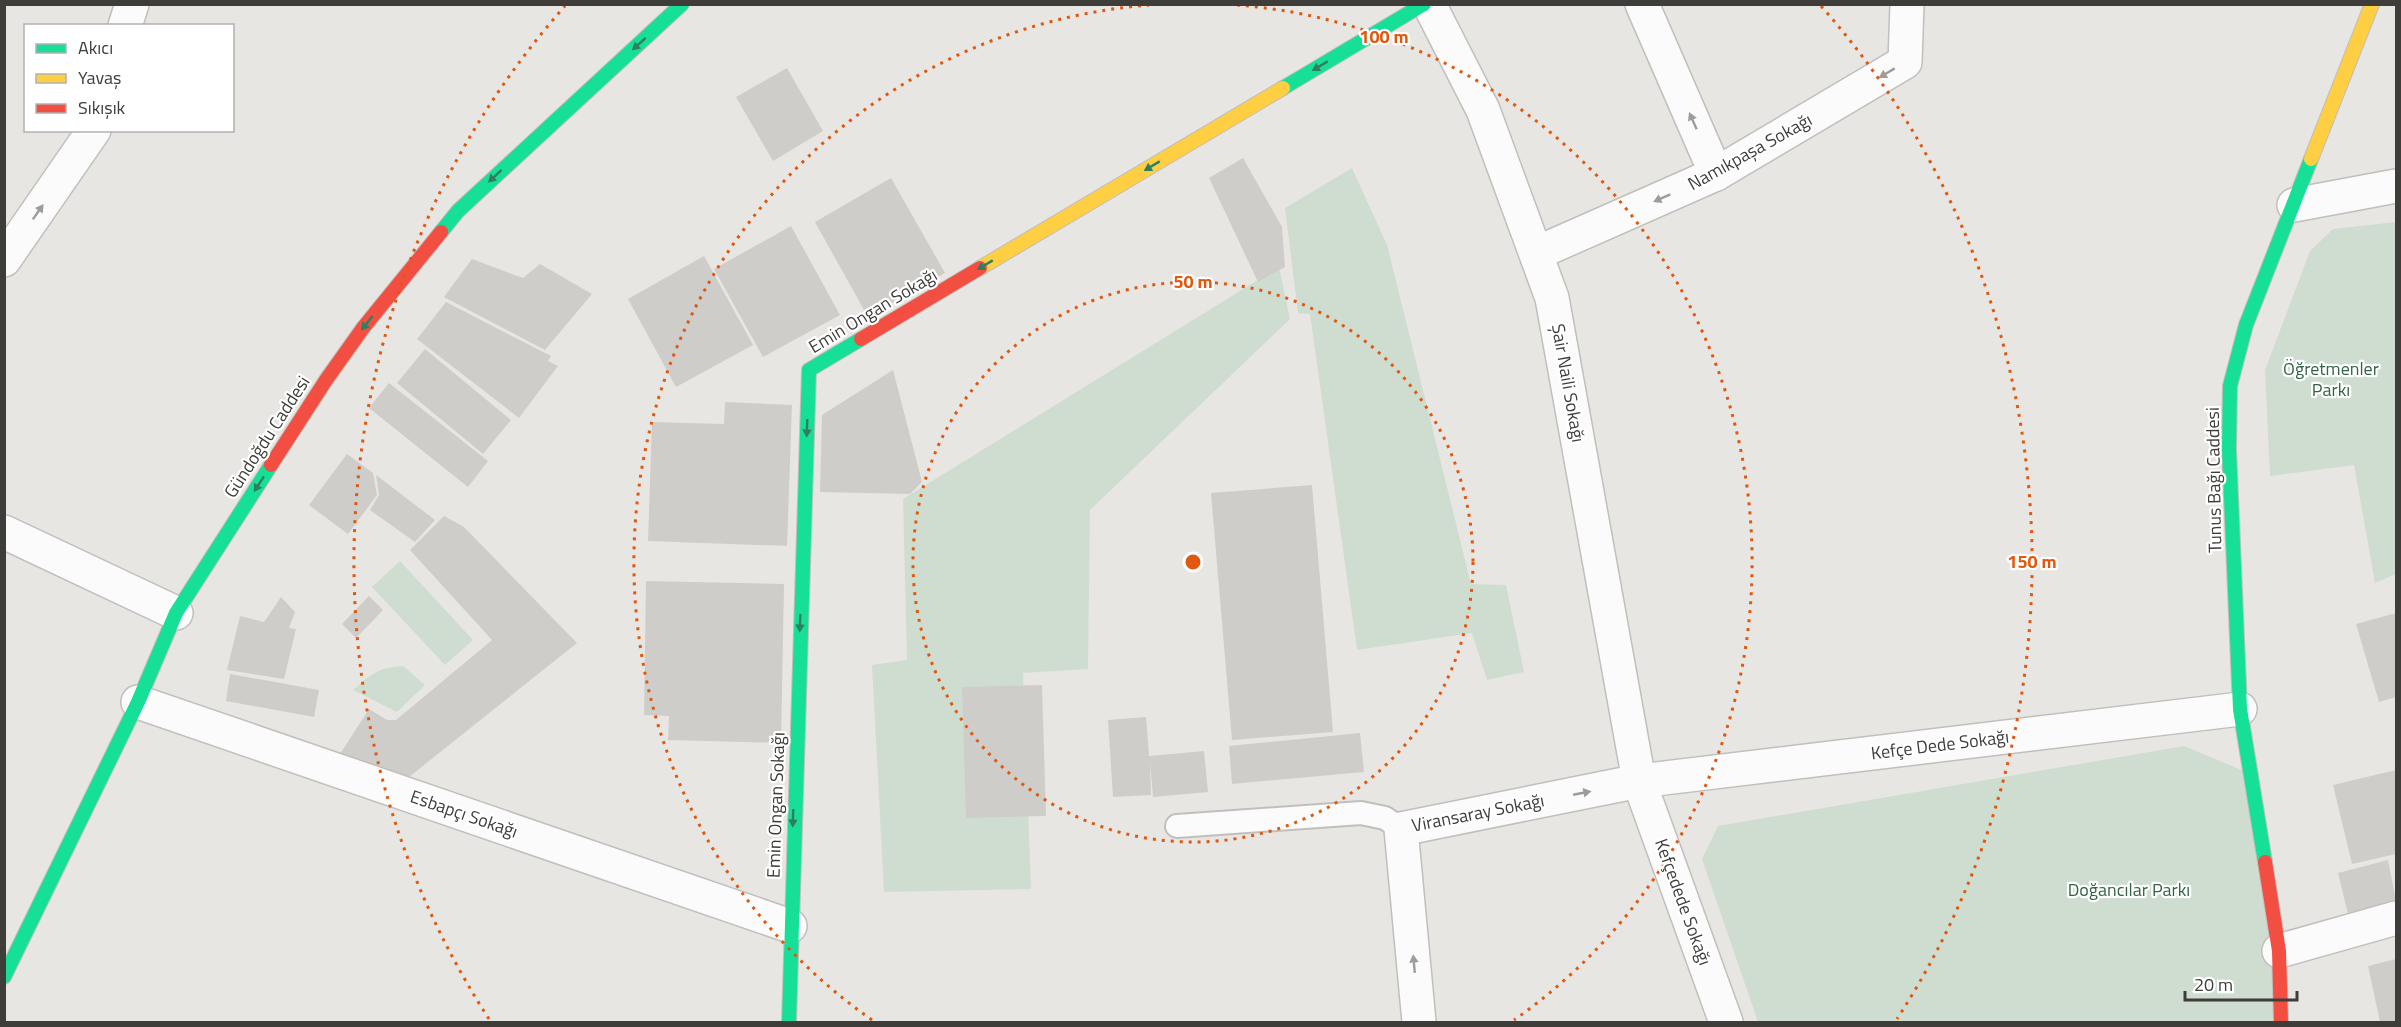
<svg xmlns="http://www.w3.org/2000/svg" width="2401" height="1027" font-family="'Titillium Web',sans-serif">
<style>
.green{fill:#cfddd1}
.building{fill:#cfcdca}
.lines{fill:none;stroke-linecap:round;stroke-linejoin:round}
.lane-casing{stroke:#c1bfbc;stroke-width:26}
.street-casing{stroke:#c1bfbc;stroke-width:36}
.fast-casing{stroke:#c1bfbc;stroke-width:16}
.slow-casing{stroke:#c1bfbc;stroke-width:16}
.jam-casing{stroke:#c1bfbc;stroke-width:16}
.lane{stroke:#fcfbfb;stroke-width:22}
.street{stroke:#fcfbfb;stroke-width:33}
.fast{stroke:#16e098;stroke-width:14}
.slow{stroke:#ffcf43;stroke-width:14}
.jam{stroke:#f24e42;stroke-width:14}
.oneway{fill:#2f7e60}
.oneway2{fill:#9e9c9a}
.ring{fill:none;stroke:#e0580e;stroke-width:3;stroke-dasharray:3 6}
.labels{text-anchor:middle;stroke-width:4.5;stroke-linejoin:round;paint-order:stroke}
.street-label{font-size:18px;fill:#3f3d3a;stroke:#fff}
.park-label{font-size:18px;fill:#346346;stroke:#fff}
.centre{fill:#e0580e;stroke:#fff;stroke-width:3}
.ring-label{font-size:18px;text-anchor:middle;font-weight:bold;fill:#e0580e;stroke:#fff;stroke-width:4.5;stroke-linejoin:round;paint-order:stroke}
</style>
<rect width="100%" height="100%" fill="#e8e6e3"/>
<g class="green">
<polygon points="1352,168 1387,245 1471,584 1506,585 1524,672 1487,680 1472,633 1357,650 1310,314 1298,313 1285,208"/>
<polygon points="2396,222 2396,574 2375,583 2354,465 2270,476 2265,370 2310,251 2333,229"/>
<polygon points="1279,267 1290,319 1090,510 1088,669 1023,673 1031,889 884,892 872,665 907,660 903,499"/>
<polygon points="400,561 473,640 445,665 372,587"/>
<path d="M403 666 425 685 397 712 353 690C372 673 378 668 403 666Z"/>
<polygon points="2184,746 2244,771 2288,1022 1758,1022 1702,859 1718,826"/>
</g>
<g class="building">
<polygon points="787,68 823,131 773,161 736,97"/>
<polygon points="1243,158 1282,227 1285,267 1258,282 1209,178"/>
<polygon points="891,178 945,273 868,317 815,222"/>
<polygon points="791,226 840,315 763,357 714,269"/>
<polygon points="704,256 753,345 676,387 628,299"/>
<polygon points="472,259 523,278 540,264 592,294 545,350 444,297"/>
<polygon points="446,302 551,356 548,361 558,366 519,418 417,339"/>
<polygon points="425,349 511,420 483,454 397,383"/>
<polygon points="893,370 922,482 910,494 820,492 822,415"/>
<polygon points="389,383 488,461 468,487 369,408"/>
<polygon points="725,402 792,405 787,546 648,541 652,422 724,424"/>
<polygon points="347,454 373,473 377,495 348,534 309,505"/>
<polygon points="376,475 435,520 415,542 370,510 379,495"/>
<polygon points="1312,485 1333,732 1232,740 1211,493"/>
<polygon points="444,516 464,527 577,643 409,777 382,777 340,754 369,709 387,720 396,720 492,640 410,550"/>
<polygon points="646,581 784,584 781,743 668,740 669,716 644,715"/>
<polygon points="369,596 383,610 356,638 342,624"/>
<polygon points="281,597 295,612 289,628 296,629 284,679 227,670 240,616 264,622"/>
<polygon points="2396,613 2396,697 2379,702 2356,624"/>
<polygon points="230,674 319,690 314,717 226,701"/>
<polygon points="1042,685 1046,816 966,818 962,687"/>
<polygon points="1146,717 1149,756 1204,751 1208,792 1153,797 1150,761 1151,795 1113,797 1108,720"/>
<polygon points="1360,733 1364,772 1232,784 1229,746"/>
<polygon points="2396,770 2396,854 2352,864 2333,785"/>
<polygon points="2388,860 2396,901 2348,914 2338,873"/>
<polygon points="2396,959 2396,1022 2380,1022 2368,966"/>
</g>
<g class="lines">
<g class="lane-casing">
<polyline id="lane" points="1177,826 1361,813 1385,818 1401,829"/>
</g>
<g class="street-casing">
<g id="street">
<polyline points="1429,4 1483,110 1552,298 1639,781 1726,1022"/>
<polyline points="1642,4 1716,174"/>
<polyline points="125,26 132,4"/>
<polyline points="2294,205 2396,186"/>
<polyline points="1537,253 1716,174 1905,62 1907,4"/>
<polyline points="4,260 94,130"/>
<polyline points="4,532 176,613"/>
<polyline points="138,702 790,926"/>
<polyline points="2279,951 2396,918"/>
<polyline points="1419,1022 1401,829 1639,781 2240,709"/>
</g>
</g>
<g class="fast-casing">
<g id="fast">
<polyline points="1283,88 1424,4"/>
<polyline points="441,232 458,211 682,4"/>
<polyline points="2265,862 2240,709 2229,449 2230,386 2246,325 2311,159"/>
<polyline points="4,977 138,702 176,613 271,465"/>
<polyline points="789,1022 809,370 861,339"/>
</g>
</g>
<g class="slow-casing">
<g id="slow">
<polyline points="2311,159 2372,4"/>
<polyline points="980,268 1283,88"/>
</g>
</g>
<g class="jam-casing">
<g id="jam">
<polyline points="861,339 980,268"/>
<polyline points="271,465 326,380 363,328 441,232"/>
<polyline points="2265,862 2279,951 2281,1022"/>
</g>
</g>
<use href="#lane" class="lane"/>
<use href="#street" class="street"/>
<use href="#fast" class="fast"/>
<use href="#slow" class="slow"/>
<use href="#jam" class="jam"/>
</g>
<defs><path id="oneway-solid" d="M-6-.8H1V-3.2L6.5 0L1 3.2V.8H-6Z" transform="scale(1.5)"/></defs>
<g class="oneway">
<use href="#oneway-solid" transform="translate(639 44) rotate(138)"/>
<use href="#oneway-solid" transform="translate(1320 66) rotate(149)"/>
<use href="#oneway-solid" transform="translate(1152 166) rotate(149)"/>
<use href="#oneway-solid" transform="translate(495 176) rotate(137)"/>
<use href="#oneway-solid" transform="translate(985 265) rotate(149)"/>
<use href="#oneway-solid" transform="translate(367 323) rotate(128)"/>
<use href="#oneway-solid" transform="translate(807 428) rotate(92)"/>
<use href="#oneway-solid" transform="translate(259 484) rotate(123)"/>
<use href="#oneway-solid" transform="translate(800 623) rotate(92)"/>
<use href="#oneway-solid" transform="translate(793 818) rotate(92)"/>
</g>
<g class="oneway2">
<use href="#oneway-solid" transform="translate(1887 73) rotate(149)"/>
<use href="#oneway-solid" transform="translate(1693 121) rotate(-114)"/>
<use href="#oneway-solid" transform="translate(1662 198) rotate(156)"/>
<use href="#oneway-solid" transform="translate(38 212) rotate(-55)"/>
<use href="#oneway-solid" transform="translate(1582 793) rotate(-11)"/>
<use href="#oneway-solid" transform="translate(1414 964) rotate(-95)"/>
</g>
<g class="ring">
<circle cx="1193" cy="562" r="280"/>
<path d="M872 1020A559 559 0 0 1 1149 5M1237 5A559 559 0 0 1 1514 1020"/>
<path d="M489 1019A839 839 0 0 1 565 6M1821 6A839 839 0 0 1 1897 1019"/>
</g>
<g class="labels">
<g class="street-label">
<text transform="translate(1750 152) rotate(-29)" y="6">Namıkpaşa Sokağı</text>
<text transform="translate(873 311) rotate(-31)" y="6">Emin Ongan Sokağı</text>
<text transform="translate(1568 383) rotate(80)" y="6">Şair Naili Sokağı</text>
<text transform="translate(267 437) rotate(-57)" y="6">Gündoğdu Caddesi</text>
<text transform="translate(2214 480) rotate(-91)" y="6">Tunus Bağı Caddesi</text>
<text transform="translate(1940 745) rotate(-7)" y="6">Kefçe Dede Sokağı</text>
<text transform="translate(776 805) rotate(-88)" y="6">Emin Ongan Sokağı</text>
<text transform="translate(1478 813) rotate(-11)" y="6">Viransaray Sokağı</text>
<text transform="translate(464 814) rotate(19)" y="6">Esbapçı Sokağı</text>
<text transform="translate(1683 902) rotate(70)" y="6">Kefçedede Sokağı</text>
</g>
<g class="park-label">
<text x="2331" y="375">Öğretmenler<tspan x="2331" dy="21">Parkı</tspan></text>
<text x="2129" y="896">Doğancılar Parkı</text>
</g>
</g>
<circle cx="1193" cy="562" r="9" class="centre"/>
<g class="ring-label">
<text x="1384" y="43">100 m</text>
<text x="1193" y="288">50 m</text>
<text x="2032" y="568">150 m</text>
</g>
<rect width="2401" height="1027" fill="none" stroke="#3f3d3a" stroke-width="12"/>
<rect x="24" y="24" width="210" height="108" fill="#ffffff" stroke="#b2b1b0" stroke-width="1.5"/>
<rect x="36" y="44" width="30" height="9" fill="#16e098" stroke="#b2b1b0" stroke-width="1.5"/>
<text x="78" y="54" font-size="18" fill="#3f3d3a">Akıcı</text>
<rect x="36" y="74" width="30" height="9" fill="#ffcf43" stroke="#b2b1b0" stroke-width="1.5"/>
<text x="78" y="84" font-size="18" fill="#3f3d3a">Yavaş</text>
<rect x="36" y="104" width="30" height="9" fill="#f24e42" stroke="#b2b1b0" stroke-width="1.5"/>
<text x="78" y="114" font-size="18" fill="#3f3d3a">Sıkışık</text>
<path d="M2185 991v9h112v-9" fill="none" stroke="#3f3d3a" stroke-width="3"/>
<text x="2194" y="991" font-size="18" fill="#3f3d3a" stroke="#ffffff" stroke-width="4.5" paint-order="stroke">20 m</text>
</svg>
